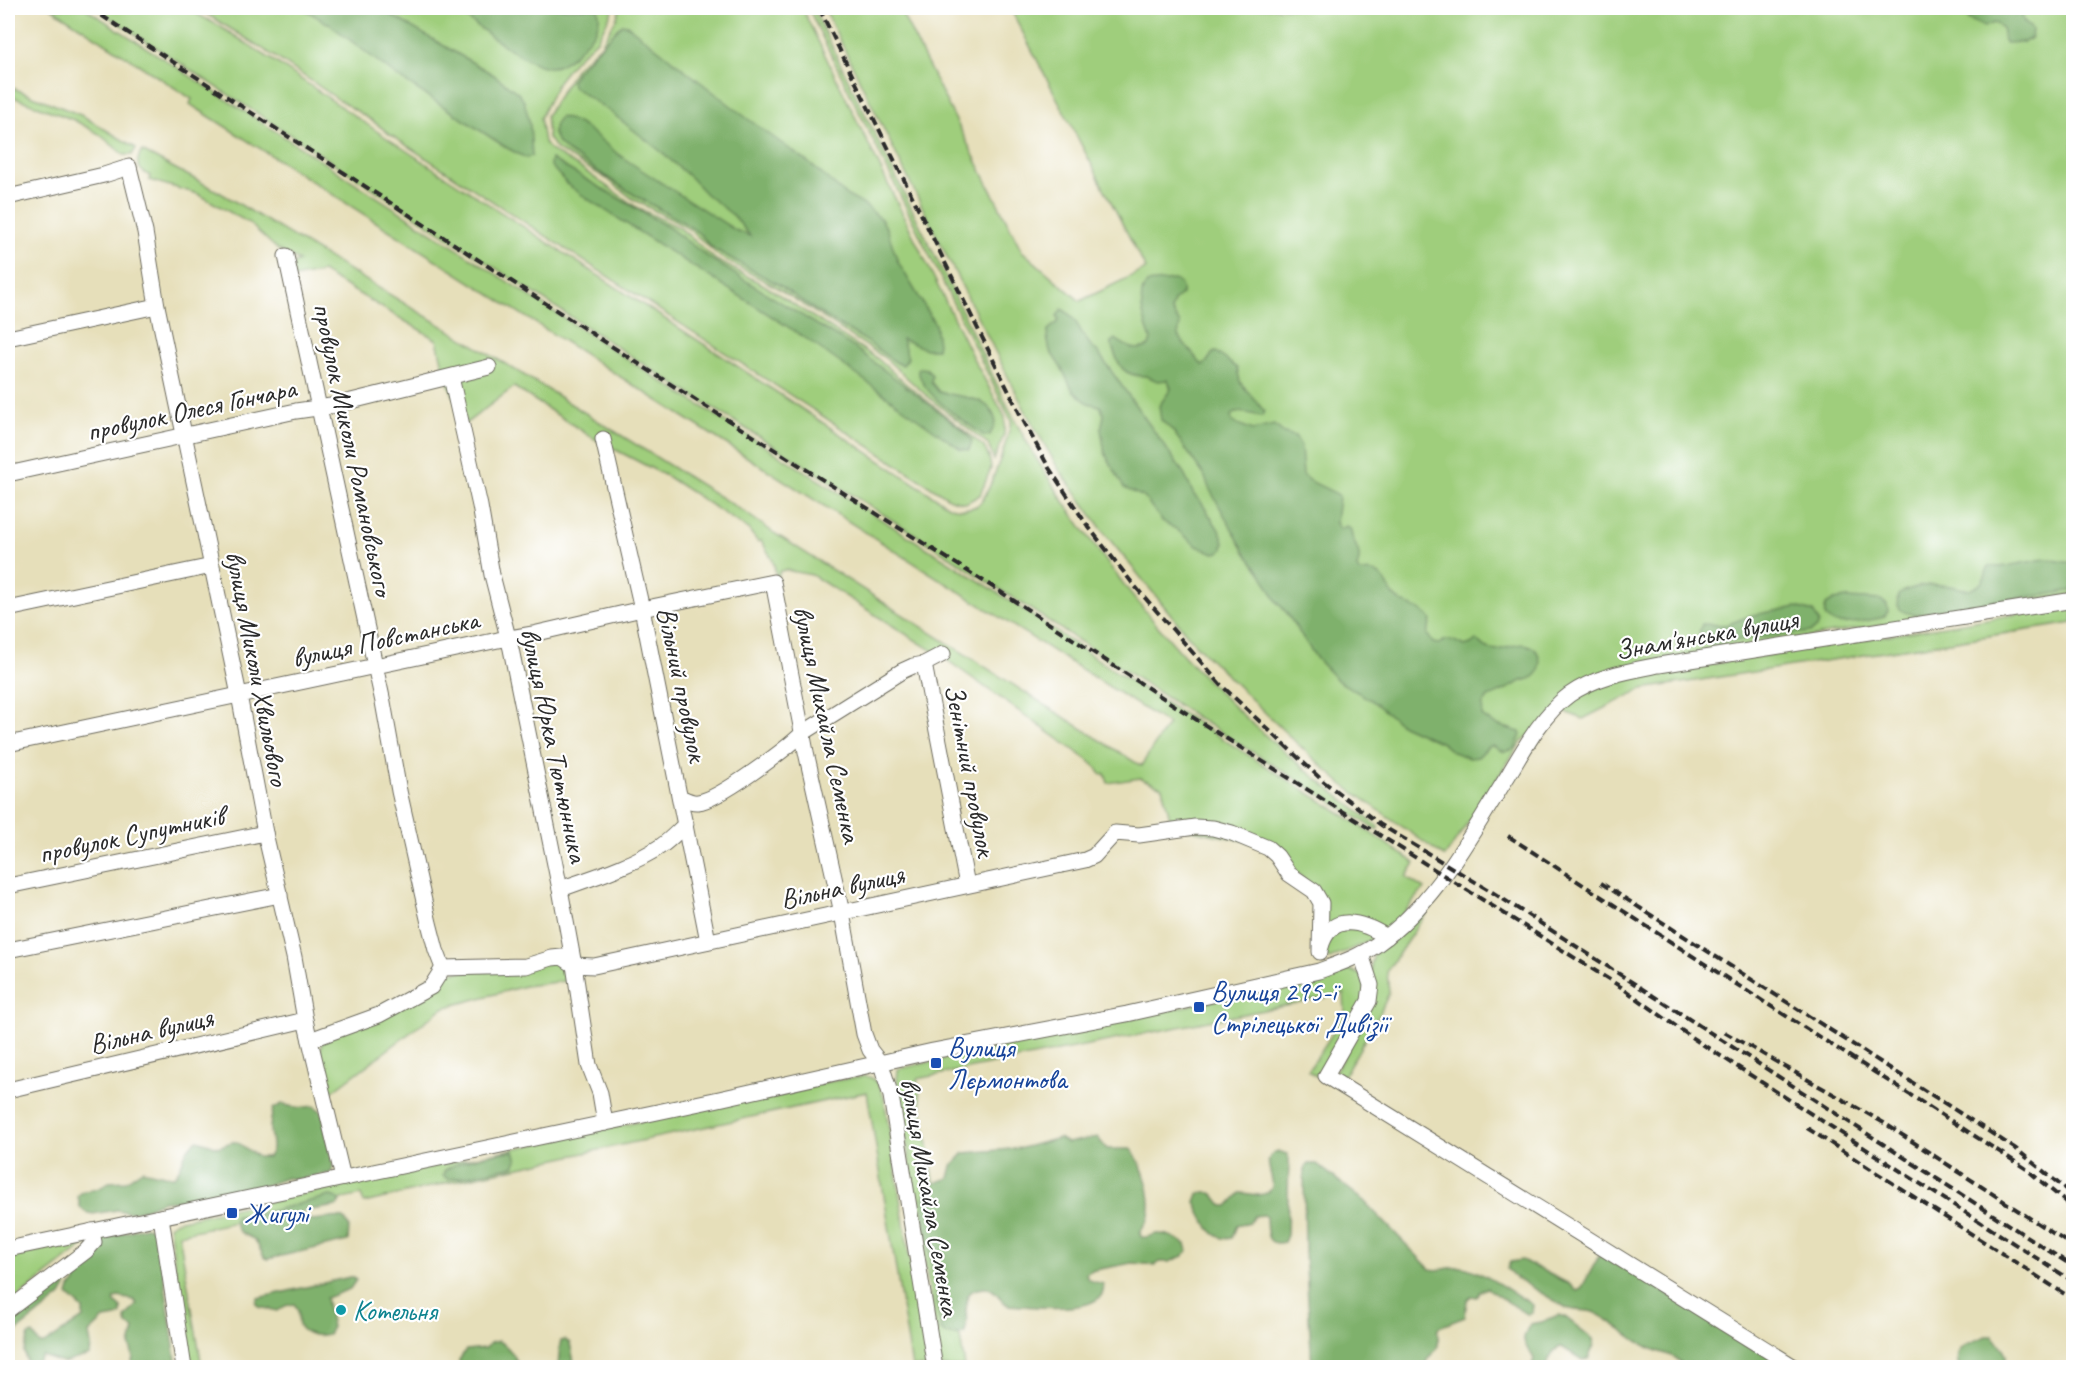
<svg xmlns="http://www.w3.org/2000/svg" width="2081" height="1375" font-family="Caveat,sans-serif">
<style>
.green{fill:#9fce7c;stroke:#657c54;stroke-width:1.5}
.forest{fill:#7fb16c;stroke:#556e4c;stroke-width:1.5}
.lines{fill:none;stroke-linecap:round;stroke-linejoin:round}
.minor-casing{stroke:#6c6a5d;stroke-width:17}
.minor{stroke:#fff;stroke-width:15}
.rail{stroke:#2b2b2b;stroke-width:4;stroke-dasharray:9 4.5;stroke-linecap:butt}
.transit-dot{fill:#1a4fb4;stroke:#fff;stroke-width:2}
.culture-dot{fill:#0f9aa8;stroke:#fff;stroke-width:2}
.labels{text-anchor:middle;stroke-width:4.5;stroke-linejoin:round;paint-order:stroke}
.street-label{font-size:28px;fill:#2b2b2b;stroke:#fff}
.transit-label{font-size:28px;fill:#164399;stroke:#fff;text-anchor:start}
.culture-label{font-size:28px;fill:#0d838f;stroke:#fff;text-anchor:start}
</style>
<rect width="100%" height="100%" fill="#fff"/>
<filter id="ink" filterUnits="userSpaceOnUse"><feTurbulence type="fractalNoise" baseFrequency=".0167" numOctaves="2"/><feDisplacementMap in="SourceGraphic" scale="12" xChannelSelector="R" yChannelSelector="G"/><feConvolveMatrix kernelMatrix="1 2 1 2 8 2 1 2 1" color-interpolation-filters="sRGB"/></filter>
<filter id="wash" filterUnits="userSpaceOnUse"><feTurbulence type="fractalNoise" baseFrequency=".008" numOctaves="4" result="noise"/><feDisplacementMap in="SourceGraphic" scale="24" xChannelSelector="R" yChannelSelector="G"/><feGaussianBlur stdDeviation="1.35" result="paint"/><feColorMatrix in="noise" values="0 0 0 0 0 0 0 0 0 0 0 0 0 0 0 0 0 1.4 0 .05"/><feComposite in="paint" operator="in"/></filter>
<g filter="url(#wash)">
<rect width="100%" height="100%" fill="#e6dfba"/>
<g class="green">
<path d="M51 8H85L655 377 992 589 1118 673 1347 817 1415 863 1406 877 1424 889 1395 923 1371 940 1330 959 1324 956 1325 901 1270 846 1172 826 1162 787 1140 778 1108 783 1105 774 1101 775 1097 768 1088 760 944 658 812 575 785 570 780 571 777 579 773 561 761 540 758 542 748 529 668 477 593 438 514 387 465 424 445 375 437 340 322 272 294 278 293 264 299 261 278 250 249 223 198 194 149 180 150 176C138 170 134 163 142 151L219 192 537 383 743 511 774 533 1141 766 1168 724 196 108 190 104 192 99Z"/>
<path d="M95 8H186L221 27 280 65 387 138 722 356 950 507C959 509 970 510 978 505 989 497 1009 436 1011 421L808 8H813C859 103 907 199 954 294 983 354 1009 415 1044 471 1105 567 1179 660 1265 735 1302 768 1340 798 1379 827L1377 830 1198 718 913 533 657 373Z"/>
<path d="M196 8H614L597 40 575 60 559 80 540 118 544 142 550 150 579 167 638 208 680 228 716 260 764 285 878 359 906 384 964 430 984 447 989 457 991 468 980 495 966 503 950 499 389 134C373 119 354 110 336 98 290 66 244 36 196 8Z"/>
<polygon points="620,8 802,8 973,358 1005,417 1004,435 994,460 988,444 928,397 885,358 776,287 720,257 689,229 633,199 607,179 556,149 548,138 546,116 576,68 601,45 617,17"/>
<polygon points="824,8 899,8 1022,251 1080,301 1146,269 1010,8 2073,8 2073,594 1612,669 1522,741 1445,857 1342,784 1289,736 1195,644 1106,535 1058,468 1027,414 940,243"/>
<polygon points="8,86 83,116 136,148 132,155 124,155 99,134 74,120 8,95"/>
<polygon points="2073,605 2073,623 1642,689 1583,719 1562,711 1586,692 1616,680"/>
<polygon points="1445,885 1387,971 1389,993 1378,1017 1341,1081 1335,1072 1372,1003 1371,966 1374,954 1393,941 1430,903"/>
<polygon points="552,961 569,967 572,980 525,986 443,1008 329,1094 320,1052 323,1041 446,973"/>
<polygon points="1348,969 1362,976 1365,984 1364,999 1317,1077 1308,1071 1345,1014 1344,994 917,1079 965,1367 941,1367 897,1081 898,1069 1301,981"/>
<path d="M865 1076C878 1078 880 1087 884 1098L927 1367H912L867 1092 446 1183 364 1203 361 1195 179 1234 202 1367H191L169 1226 176 1221 821 1083Z"/>
<polygon points="86,1240 87,1243 8,1305 8,1255"/>
</g>
<g class="forest">
<polygon points="302,8 379,8 494,75 518,93 524,101 530,124 532,156 526,158 507,148 398,77 329,24"/>
<path d="M453 8H597C603 20 596 31 588 40 578 50 566 66 551 67 528 68 473 22 453 8Z"/>
<path d="M1968 8H2020L2024 22 2032 29 2031 38 2024 42 2005 43C2000 33 2008 29 1994 23L1984 27 1968 19Z"/>
<path d="M622 24 627 25 748 119 809 163 846 195 866 206 881 219 887 229 898 262 935 324 938 343 937 349H926L902 339 908 358 903 365 897 363 863 339 818 312 779 285 716 250 709 245 701 235 686 224 636 196 565 150 558 143 553 132 556 122 560 117C585 121 602 143 622 157 659 182 698 206 735 230L750 236 734 216 706 194 691 178 659 150 609 111 572 86 571 81 577 71Z"/>
<polygon points="551,159 668,227 712,260 855,348 964,431 972,441 969,450 961,449 942,436 804,337 589,200 568,185 550,165"/>
<path d="M1174 280C1180 282 1183 287 1182 294L1174 301 1171 310 1180 324 1178 336 1202 365 1206 363 1213 353 1216 352 1237 368 1240 382 1264 411 1262 416C1252 415 1240 409 1231 415L1232 422 1253 430 1274 425 1284 433 1295 436 1301 446 1303 475 1308 480 1337 494 1339 496 1336 523 1340 529 1347 526 1351 530C1351 544 1364 550 1357 567L1359 572C1366 572 1372 570 1378 574 1387 579 1388 590 1395 597 1407 608 1422 606 1431 620L1427 634 1433 643 1439 644C1449 636 1455 641 1464 646L1471 644 1476 640C1480 643 1484 647 1488 648 1503 655 1516 638 1532 647 1541 652 1543 670 1535 676 1532 679 1525 680 1522 681 1509 687 1502 693 1488 697L1483 705 1482 716 1494 724 1520 732 1521 735 1515 748C1506 754 1501 752 1493 746L1488 747 1478 757 1469 758 1453 752 1442 743 1402 725 1371 700 1338 681 1317 659 1286 612 1277 602 1262 575 1245 552 1209 488 1204 475 1173 431 1161 420 1159 406 1171 389 1168 380C1164 380 1161 381 1158 381 1154 380 1150 377 1145 376 1121 376 1119 365 1111 344V342L1115 339C1127 346 1135 353 1149 346L1151 339C1145 324 1135 296 1147 283Z"/>
<path d="M1062 309C1080 319 1081 340 1097 351L1183 472 1194 495 1201 502 1221 533 1224 542 1223 549 1220 552 1214 553 1197 546 1176 529 1162 521 1144 497 1124 488 1105 453 1101 429 1104 415 1100 406 1088 403 1073 391 1062 369 1050 351 1047 337 1048 330 1057 323 1059 319 1057 316Z"/>
<path d="M921 368 927 369 932 375 931 382 939 392C960 398 990 394 996 422L990 435 984 436C964 420 922 396 918 370Z"/>
<path d="M2045 559 2073 563V590L2044 595 1998 600 1918 614C1904 614 1895 611 1898 595 1910 586 1934 583 1950 586 1961 588 1971 593 1981 583 1986 578 1986 571 1989 566L2000 567Z"/>
<path d="M1847 598 1881 600 1887 605 1888 611 1885 616 1881 618C1867 620 1816 635 1826 605L1834 600Z"/>
<polygon points="1797,607 1813,612 1819,622 1817,628 1810,632 1723,642 1717,647 1703,642 1699,633 1702,624 1726,625 1752,615"/>
<path d="M282 1104 297 1108 314 1106 322 1112 333 1166 331 1173 298 1179 286 1178 261 1187 201 1199 163 1201 139 1211 128 1212 117 1210 93 1214 85 1212 80 1207 78 1196 82 1192 100 1188 109 1182 126 1181 142 1170 169 1176H174C187 1163 179 1151 198 1140L218 1147 232 1142H237L258 1157H268C276 1147 270 1140 270 1129 270 1122 272 1115 273 1109Z"/>
<path d="M1097 1137 1107 1149H1131C1144 1166 1153 1195 1149 1216 1148 1223 1142 1227 1140 1233L1141 1237C1147 1238 1151 1235 1157 1234 1168 1233 1177 1239 1186 1244L1188 1250 1183 1256 1169 1262H1160L1156 1265 1132 1263 1090 1271 1086 1274 1087 1277 1092 1281 1103 1284C1111 1317 1025 1306 1008 1305 1001 1301 998 1293 991 1289 987 1287 982 1288 977 1289 957 1294 972 1321 964 1334 955 1336 949 1337 941 1330L923 1207 924 1196 932 1184 949 1178 952 1166 964 1153 1022 1148 1059 1138 1067 1143Z"/>
<path d="M514 1151 517 1160 514 1166 458 1178 448 1179 443 1176 445 1170C461 1160 495 1152 514 1151Z"/>
<path d="M1278 1151 1287 1154 1289 1159 1287 1235 1284 1242C1265 1247 1267 1232 1266 1217L1264 1215 1254 1216 1250 1222 1237 1225 1232 1238C1212 1243 1202 1217 1195 1202L1198 1194C1217 1190 1212 1195 1223 1206H1228L1240 1193C1247 1193 1253 1195 1259 1195 1291 1190 1252 1160 1278 1151Z"/>
<path d="M1307 1164H1317L1363 1200 1430 1269C1444 1272 1453 1265 1463 1267 1480 1270 1511 1292 1527 1301L1533 1305 1532 1313 1526 1314 1487 1288 1481 1291 1477 1297 1471 1296 1467 1300 1465 1317 1439 1327 1437 1332C1443 1357 1427 1349 1425 1367L1406 1365 1403 1368 1312 1367 1305 1251 1304 1169Z"/>
<path d="M330 1196 337 1198 340 1202 337 1206 304 1211 301 1214V1217C314 1224 330 1215 344 1218L349 1226 348 1241 268 1259 264 1257 255 1240C243 1233 236 1234 234 1219L235 1216 263 1213Z"/>
<polygon points="145,1227 154,1229 158,1237 177,1367 131,1367 133,1357 130,1346 134,1329 127,1324 125,1318 137,1304 134,1300 118,1297 114,1299 115,1302 121,1307 121,1314 117,1317 104,1319 89,1333 91,1345 90,1355 63,1363 42,1356 36,1364 32,1366 27,1364 24,1352 29,1335 33,1334 40,1344 44,1344 83,1318 83,1309 68,1295 70,1288 76,1282 74,1270 76,1266 98,1249 103,1238"/>
<path d="M1600 1254 1792 1367 1713 1368 1701 1364 1695 1367H1683C1678 1356 1668 1355 1657 1351 1633 1343 1617 1322 1593 1312 1585 1309 1576 1312 1567 1308L1517 1279 1507 1269 1510 1262 1522 1260 1569 1284 1577 1291 1581 1289Z"/>
<path d="M350 1277H354L356 1280 350 1289 326 1298 332 1327 328 1334C319 1336 315 1336 308 1333 290 1325 305 1316 294 1304L285 1306 278 1311 259 1307 256 1302 258 1298Z"/>
<polygon points="60,1278 65,1281 66,1287 61,1296 8,1338 8,1318 17,1313 22,1306"/>
<path d="M1558 1315 1565 1317 1593 1339 1594 1345 1588 1359 1582 1360 1562 1347C1552 1348 1550 1359 1546 1367H1531L1534 1359C1526 1341 1518 1345 1530 1324L1542 1322Z"/>
<path d="M1986 1336H1993C1998 1346 2010 1350 2005 1364L1998 1367H1959C1952 1347 1970 1342 1986 1336Z"/>
<polygon points="565,1340 570,1343 575,1367 558,1367 560,1344 561,1341"/>
<path d="M498 1341C507 1345 518 1358 518 1367H459V1360L466 1350 486 1348 490 1343Z"/>
</g>
</g>
<g filter="url(#ink)">
<g class="lines">
<g class="minor-casing">
<g id="minor">
<polyline points="8,197 104,175 129,167 145,232 157,306 239,695 265,833 294,957 305,1020 343,1178"/>
<polyline points="286,256 383,702 399,791 429,923 436,950 443,968"/>
<polyline points="8,338 157,306"/>
<polyline points="451,377 480,506 492,575 511,649 560,889 574,965 589,1065 600,1093 605,1123"/>
<polyline points="603,439 642,609 708,941"/>
<polyline points="8,474 296,411 331,406 489,367"/>
<polyline points="8,609 212,566"/>
<polyline points="924,664 967,885"/>
<polyline points="8,744 498,640 533,634 642,609 773,582 806,752 842,913 864,1034 870,1050 881,1064 891,1096 935,1368"/>
<path d="M680 797C685 799 691 803 698 802 719 800 786 749 803 733L902 671 913 666 924 664 943 654"/>
<polyline points="8,886 265,833"/>
<path d="M560 889C594 877 631 866 661 846 670 840 678 831 686 824"/>
<path d="M1321 947C1331 911 1363 922 1387 937"/>
<polyline points="8,950 280,895"/>
<polyline points="1361,954 1371,985 1369,1001 1326,1076 1796,1368"/>
<polyline points="310,1040 379,1015 431,987 443,968 526,966 552,958 562,957 574,965 594,966 1085,860 1094,856 1115,833 1139,835 1195,827 1213,828 1232,833 1268,848 1277,856 1289,874 1314,891 1321,903 1320,952"/>
<polyline points="8,1090 305,1020"/>
<polyline points="161,1217 184,1368"/>
<path d="M8 1249 719 1099 933 1051 1127 1014 1319 971C1338 964 1359 957 1376 945 1436 903 1471 834 1509 774 1525 747 1543 714 1569 695 1596 676 1628 671 1659 665L2074 600"/>
<polyline points="8,1310 86,1251 94,1242 92,1231"/>
</g>
</g>
<use href="#minor" class="minor"/>
<g class="rail">
<polyline points="90,8 656,375 993,587 1197,720 1621,987 1691,1037 2074,1282"/>
<polyline points="819,8 1023,420 1049,468 1087,525 1133,584 1221,685 1324,782 1381,825 1492,892 2074,1267"/>
<polyline points="1508,836 1714,970 2025,1168 2074,1209"/>
<polyline points="1601,883 2016,1149 2074,1196"/>
<polyline points="1724,1032 1884,1123 2074,1247"/>
<polyline points="1807,1128 2074,1300"/>
</g>
</g>
</g>
<g class="transit-dot">
<rect x="1193" y="1001" width="12" height="12" rx="3"/>
<rect x="930" y="1057" width="12" height="12" rx="3"/>
<rect x="226" y="1207" width="12" height="12" rx="3"/>
</g>
<circle class="culture-dot" cx="341" cy="1310" r="6"/>
<g class="labels">
<g class="street-label">
<text transform="translate(191 409) rotate(-12)" y="10">провулок Олеся Гончара</text>
<text transform="translate(354 449) rotate(78)" y="10">провулок Миколи Романовського</text>
<text transform="translate(1706 634) rotate(-10)" y="10">Знам'янська вулиця</text>
<text transform="translate(385 638) rotate(-12)" y="10">вулиця Повстанська</text>
<text transform="translate(258 668) rotate(79)" y="10">вулиця Миколи Хвильового</text>
<text transform="translate(683 684) rotate(78)" y="10">Вільний провулок</text>
<text transform="translate(828 724) rotate(78)" y="10">вулиця Михайла Семенка</text>
<text transform="translate(555 745) rotate(78)" y="10">вулиця Юрка Тютюнника</text>
<text transform="translate(971 770) rotate(79)" y="10">Зенітний провулок</text>
<text transform="translate(131 834) rotate(-12)" y="10">провулок Супутників</text>
<text transform="translate(842 886) rotate(-12)" y="10">Вільна вулиця</text>
<text transform="translate(151 1030) rotate(-13)" y="10">Вільна вулиця</text>
<text transform="translate(931 1197) rotate(80)" y="10">вулиця Михайла Семенка</text>
</g>
<g class="transit-label">
<text x="1211" y="1001">Вулиця 295-ї<tspan x="1211" dy="32">Стрілецької Дивізії</tspan></text>
<text x="948" y="1057">Вулиця<tspan x="948" dy="32">Лєрмонтова</tspan></text>
<text x="244" y="1223">Жигулі</text>
</g>
<g class="culture-label">
<text x="353" y="1320">Котельня</text>
</g>
</g>
<rect width="2081" height="1375" fill="none" stroke="#fff" stroke-width="30"/>
</svg>
